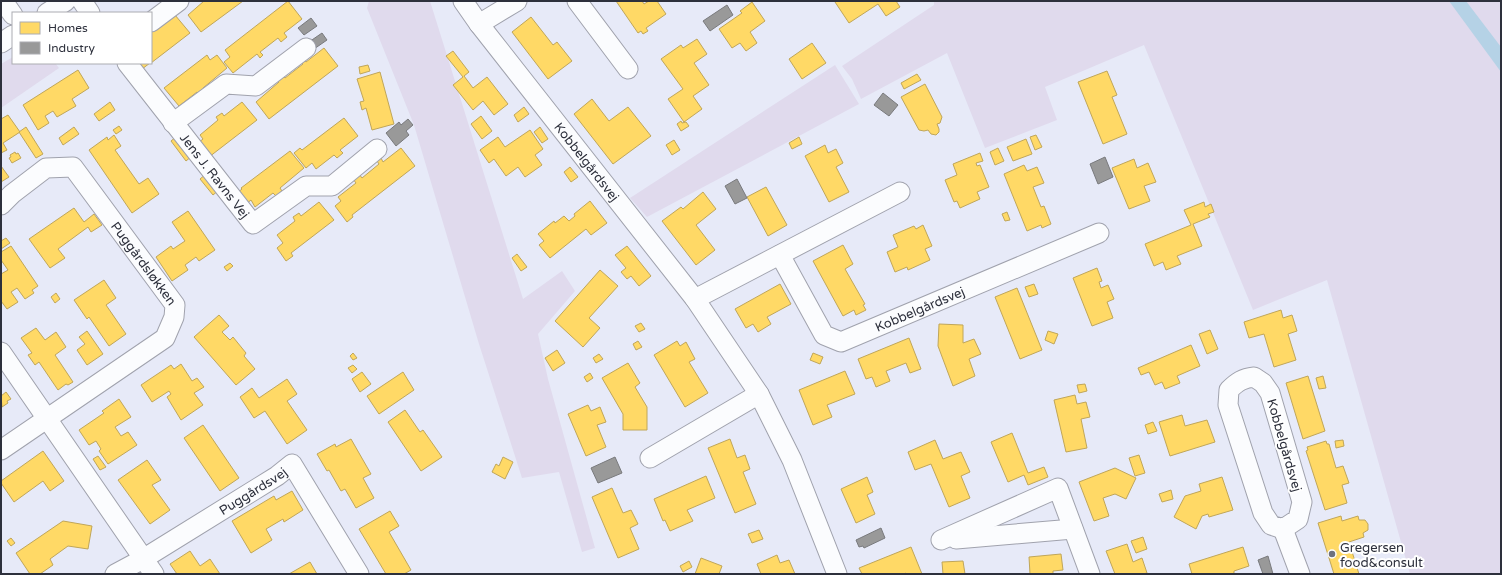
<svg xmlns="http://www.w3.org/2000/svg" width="1502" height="575" font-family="'Varela Round',sans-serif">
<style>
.green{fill:#e0daed}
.water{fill:#b5d2e6}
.homes{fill:#ffd966;stroke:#c0a659}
.industry{fill:#999;stroke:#797a7d}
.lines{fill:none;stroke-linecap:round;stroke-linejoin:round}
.minor-casing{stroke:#a0a2ad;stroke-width:21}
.minor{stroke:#fbfcfe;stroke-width:19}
.poi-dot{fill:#6e717e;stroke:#fff;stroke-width:1.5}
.labels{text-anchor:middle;stroke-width:4;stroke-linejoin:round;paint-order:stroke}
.street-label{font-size:13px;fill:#2d303c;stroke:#fff}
.poi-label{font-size:13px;fill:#2d303c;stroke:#fff;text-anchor:start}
</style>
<rect width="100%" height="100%" fill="#e7eaf8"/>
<g class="green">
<polygon points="369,1 430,1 523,299 562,271 575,291 538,334 548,379 595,548 582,552 559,472 522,478 479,344 414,125 367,8"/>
<polygon points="934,1 1501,1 1501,574 1410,574 1327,280 1253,310 1144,45 1045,87 1057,120 985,148 947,53 861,99 852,79 842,66 934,5"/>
<polygon points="13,57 13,63 55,63 59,68 1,108 1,64"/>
<polygon points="835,65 859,104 647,217 630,198"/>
</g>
<polygon class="water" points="1449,1 1466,1 1501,47 1501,72"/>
<g class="homes">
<polygon points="204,1 243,1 201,32 188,15"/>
<polygon points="288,1 302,19 284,33 287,37 281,42 278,38 260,52 263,55 260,58 257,54 233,73 224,62 230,57 225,50"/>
<polygon points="616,1 642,1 644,4 649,1 657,1 666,14 646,28 648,31 643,34 641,31 638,33"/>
<polygon points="836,1 896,1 900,7 886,16 878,4 849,23 835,2"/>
<polygon points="752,2 765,21 750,32 757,43 746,51 740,43 732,48 719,29 742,13 740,11"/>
<polygon points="175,15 190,33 151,63 151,28"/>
<polygon points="531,17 553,45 557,42 572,61 548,79 512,32"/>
<polygon points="697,39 707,54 694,63 709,85 693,96 702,109 684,122 668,99 683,89 661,59 681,45 683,48"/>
<polygon points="812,43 826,63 802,79 789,59"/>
<polygon points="324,48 338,66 269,119 256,102 279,82 276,79 282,74 285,78 303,64 300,61 303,58 306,62"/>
<polygon points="453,51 469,72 464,76 473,88 487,77 508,104 494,115 483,101 473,110 453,85 463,77 446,56"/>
<polygon points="207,55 210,60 217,55 227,68 203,88 205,91 199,96 197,92 179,106 164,88"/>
<polygon points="137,63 150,63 142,69"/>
<polygon points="368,65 370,71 360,74 359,67"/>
<polygon points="78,70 89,88 72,99 76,106 57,117 53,111 45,116 49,123 38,130 23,105"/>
<polygon points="1107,71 1117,95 1112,97 1127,134 1103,144 1078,82"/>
<polygon points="380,72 394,124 372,130 366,108 362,110 360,102 364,101 357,79"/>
<polygon points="917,74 921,80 904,89 901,83"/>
<polygon points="925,84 942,117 940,123 937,124 939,129 939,132 936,135 931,134 928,130 924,131 919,130 901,97"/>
<polygon points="592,99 609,121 628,107 651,136 613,164 574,114"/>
<polygon points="110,102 115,110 99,121 94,114"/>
<polygon points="242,102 257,120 209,157 198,143 203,139 200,135 218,120 216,117 222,113 224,116"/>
<polygon points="524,107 529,114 518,122 514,115"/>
<polygon points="8,115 20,132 3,143 7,150 1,153 1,119"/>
<polygon points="481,116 492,131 482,139 471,124"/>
<polygon points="344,118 358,136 340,150 343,153 337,158 334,155 316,169 312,163 306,168 294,153 300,148 302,150"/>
<polygon points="681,121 682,123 686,122 689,126 681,131 677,124"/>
<polygon points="119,126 122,130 116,134 113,130"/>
<polygon points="26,127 43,154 36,158 19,132"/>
<polygon points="74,127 79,134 63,145 59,138"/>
<polygon points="540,127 548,139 542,143 534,132"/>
<polygon points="530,130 543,149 535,155 542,165 525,177 518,167 506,176 494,159 489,163 480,150 498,137 505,147"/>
<polygon points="114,135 121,146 115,150 139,184 148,178 159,194 132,213 89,150 107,137 108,140"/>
<polygon points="1036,135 1042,147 1035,150 1030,137"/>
<polygon points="177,136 192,156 186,161 171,141"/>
<polygon points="799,137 802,144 792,149 789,143"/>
<polygon points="1026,139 1032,154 1013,161 1007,147"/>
<polygon points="674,140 680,150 672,155 666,145"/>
<polygon points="825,145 828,153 836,149 843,163 836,167 849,192 829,202 805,156"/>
<polygon points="401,148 415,166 352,215 353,217 347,222 335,206 341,201 338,197 356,183 353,179 359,174 362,178 379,164 377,161 381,158 383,162"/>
<polygon points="998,148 1004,161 995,165 990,152"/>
<polygon points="290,151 304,168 280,188 282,191 276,196 273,193 255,207 251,200 246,204 237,193 242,189 241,188"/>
<polygon points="15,152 16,154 18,153 21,158 12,163 9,158 11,157 10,155"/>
<polygon points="980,153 983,161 976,163 977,166 980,165 989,187 977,192 980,199 960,208 957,201 954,202 945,180 957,175 953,164"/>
<polygon points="1134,159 1137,168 1148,163 1156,182 1144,186 1150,201 1129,209 1112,168"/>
<polygon points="1024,165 1027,171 1037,167 1044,183 1033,187 1041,207 1044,206 1051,224 1042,228 1041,225 1027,231 1004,174"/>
<polygon points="1,166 9,177 1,182"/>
<polygon points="570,167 578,177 571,182 564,172"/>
<polygon points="206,174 219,190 213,195 200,179"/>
<polygon points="766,187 787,225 768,236 747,197"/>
<polygon points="703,192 716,209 696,225 715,250 696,265 662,221 681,207 683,209"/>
<polygon points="590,201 607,223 591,235 586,229 550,258 539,245 544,241 538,234 554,221 555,223 564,216 569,221 575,216 574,214"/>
<polygon points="319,202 334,220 291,253 293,256 286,261 277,248 283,243 277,235 295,221 293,217 299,213 301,216"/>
<polygon points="1204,202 1205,207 1211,204 1214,212 1208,214 1210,217 1193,224 1202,246 1177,256 1181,264 1166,270 1163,262 1154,266 1145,244 1191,225 1184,210"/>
<polygon points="74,208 84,222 94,214 102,225 91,232 88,227 58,249 65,258 50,268 29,239"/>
<polygon points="188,211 215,250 199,261 196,257 185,265 188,270 172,281 156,257 171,246 173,249 185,241 172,222"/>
<polygon points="1007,212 1010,220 1005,221 1002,214"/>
<polygon points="923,225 932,246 925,249 930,260 908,270 907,267 895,272 887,252 898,247 893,235 914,226 916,229"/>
<polygon points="6,238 10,243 1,249 1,241"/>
<polygon points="843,245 853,264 845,269 865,304 863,305 866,310 856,315 854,310 843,316 813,261"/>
<polygon points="11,246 38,286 32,290 34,293 25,299 17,288 11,292 18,302 7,309 1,301 1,274 8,270 1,260 1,252"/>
<polygon points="627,246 651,276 639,286 631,276 627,279 621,272 626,268 615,255"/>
<polygon points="517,254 527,267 521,271 512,258"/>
<polygon points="230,263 233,266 227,271 224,267"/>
<polygon points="1097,268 1102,281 1099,282 1101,288 1108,285 1114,299 1107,302 1113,318 1092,326 1073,278"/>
<polygon points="600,270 618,286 589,318 600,328 583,347 555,321"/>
<polygon points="104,280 116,298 106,305 126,334 109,346 89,317 87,319 74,300"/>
<polygon points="780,284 791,304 767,317 771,324 758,332 753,324 746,328 735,309"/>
<polygon points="1034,284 1038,294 1029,297 1025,287"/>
<polygon points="1017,288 1042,350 1020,359 995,297"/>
<polygon points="56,293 60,299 55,303 51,297"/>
<polygon points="1281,310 1283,318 1292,315 1297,331 1288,334 1296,360 1274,367 1264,334 1249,338 1244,322"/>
<polygon points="219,315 229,326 222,332 230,340 233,337 246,353 244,356 255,369 236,385 194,337"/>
<polygon points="641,323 645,329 639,332 635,326"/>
<polygon points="939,324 963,325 963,343 974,339 981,354 969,359 975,376 953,386 938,346"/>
<polygon points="36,328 45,340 56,332 66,347 55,355 73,382 68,385 66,384 58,390 39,362 35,365 28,355 32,353 21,338"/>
<polygon points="1210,330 1218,349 1207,354 1199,334"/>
<polygon points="87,331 103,354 87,365 77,350 85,344 79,337"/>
<polygon points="1048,331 1058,334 1054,344 1045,340"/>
<polygon points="909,338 921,369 910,373 906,363 886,371 890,381 876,387 872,377 866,379 858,359"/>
<polygon points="638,341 642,347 636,350 633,344"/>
<polygon points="677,341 680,346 686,342 695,359 689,362 708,393 685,407 654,355"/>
<polygon points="1191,345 1200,366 1177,376 1180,383 1165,389 1162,382 1155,385 1149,372 1141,375 1138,368"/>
<polygon points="557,350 565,363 553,371 545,358"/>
<polygon points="353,353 357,358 353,360 350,356"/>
<polygon points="813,353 823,357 820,364 810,360"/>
<polygon points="599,354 603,359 596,363 593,358"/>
<polygon points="628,363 640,383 635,387 647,407 647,430 623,430 623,414 602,378"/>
<polygon points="181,364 192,381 197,378 204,387 194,393 203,405 181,420 167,397 171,394 169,391 152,402 141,385 171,365 174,369"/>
<polygon points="353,365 357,369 352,373 348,368"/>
<polygon points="845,371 855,394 827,405 832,417 813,425 799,390"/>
<polygon points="362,372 371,384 360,392 352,379"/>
<polygon points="403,372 414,390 379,414 367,396"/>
<polygon points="590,373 593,378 587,382 584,377"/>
<polygon points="1308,376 1325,431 1303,439 1286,383"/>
<polygon points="1323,376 1326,388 1319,389 1316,378"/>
<polygon points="287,379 297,394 287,401 307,430 287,444 265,411 254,418 240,397 252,388 259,398"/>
<polygon points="1085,384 1087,391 1079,393 1077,385"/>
<polygon points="6,392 11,399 7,401 8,403 2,407 1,396"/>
<polygon points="1075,395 1077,404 1086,402 1090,417 1081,419 1087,448 1066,452 1054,400"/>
<polygon points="119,399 131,417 115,427 121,436 128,432 137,445 108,464 99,451 101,449 96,441 89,445 79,430 104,413 102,411"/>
<polygon points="588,405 591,411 600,407 606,422 597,425 606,447 586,456 568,414"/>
<polygon points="405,410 420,432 423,430 442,457 421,471 388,422"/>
<polygon points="1182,415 1185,426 1207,420 1215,442 1170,456 1159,422"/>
<polygon points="1153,422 1157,431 1148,434 1145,425"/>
<polygon points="203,425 239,478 220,491 184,438"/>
<polygon points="1012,433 1028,473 1044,467 1048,477 1028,485 1024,475 1008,482 991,442"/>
<polygon points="351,439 371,474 363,478 374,498 356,508 345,489 341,491 329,470 327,471 317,454 335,444 336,447"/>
<polygon points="730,439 737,458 745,455 750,469 743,472 756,504 735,513 708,448"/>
<polygon points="935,440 943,459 961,452 970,472 961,476 970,498 949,507 931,464 915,470 908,452"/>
<polygon points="1343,440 1344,446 1336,448 1335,441"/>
<polygon points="1326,441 1327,444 1329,444 1336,468 1343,466 1349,483 1342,485 1347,503 1325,510 1306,451 1308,450 1307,447"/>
<polygon points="43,451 64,481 50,491 43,481 14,502 1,483 1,481"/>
<polygon points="1139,455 1145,473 1135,476 1129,458"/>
<polygon points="98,456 106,467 100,470 93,459"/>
<polygon points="503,457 513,462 505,479 492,472 496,464 499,466"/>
<polygon points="147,460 161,480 152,485 170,510 150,524 118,480"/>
<polygon points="1115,468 1136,478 1126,499 1115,494 1103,498 1109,516 1094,521 1079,482"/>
<polygon points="706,476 715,498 687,510 693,521 670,531 665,520 663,521 654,499"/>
<polygon points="867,477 873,492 867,495 875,514 856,523 841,489"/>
<polygon points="1222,477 1233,510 1209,517 1208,514 1202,516 1196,529 1174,517 1185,496 1201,491 1199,484"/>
<polygon points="612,488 623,513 631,510 638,524 630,528 639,549 618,558 592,497"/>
<polygon points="1171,490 1173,499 1162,502 1159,494"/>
<polygon points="292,491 303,510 284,522 283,519 266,529 272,540 251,553 232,521 274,496 276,500"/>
<polygon points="390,511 399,526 389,532 411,570 404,574 386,574 359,529"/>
<polygon points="1341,516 1342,521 1358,516 1359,520 1365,520 1368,524 1368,530 1363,533 1364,537 1349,542 1359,574 1334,574 1318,523"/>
<polygon points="63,521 92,526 88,549 68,546 50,559 53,565 40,574 30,574 16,553"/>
<polygon points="759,530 763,539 752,543 748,534"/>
<polygon points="1143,537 1147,549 1136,553 1131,541"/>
<polygon points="11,538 15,543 11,546 7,541"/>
<polygon points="1127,544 1133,562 1142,558 1147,573 1143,574 1115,574 1106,551"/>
<polygon points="911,547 922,574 907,574 906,573 904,574 862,574 859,568"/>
<polygon points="1243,547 1249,566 1234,571 1234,573 1231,574 1192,574 1189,564"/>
<polygon points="190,551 200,566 210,559 220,574 177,574 170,564"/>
<polygon points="1061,554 1063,570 1053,571 1053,574 1030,574 1029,557"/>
<polygon points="777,555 780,563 789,560 795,574 761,574 757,564"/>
<polygon points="701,558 722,566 719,574 695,574"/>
<polygon points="689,561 692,567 683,572 680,566"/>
<polygon points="963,561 965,574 943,574 942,562"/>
<polygon points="310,562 317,574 289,574"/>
</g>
<g class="industry">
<polygon points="727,5 733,15 710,31 703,21"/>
<polygon points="311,18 317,26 304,35 298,28"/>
<polygon points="322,33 327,40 314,49 309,42"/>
<polygon points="883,93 898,105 889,116 874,105"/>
<polygon points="408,119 413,125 406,131 409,135 396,146 386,133 399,122 401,125"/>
<polygon points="1105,157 1113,177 1098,184 1090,164"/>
<polygon points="737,179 747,198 735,204 725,186"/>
<polygon points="615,457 622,473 598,483 591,468"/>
<polygon points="881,528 885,538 864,548 863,546 859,547 856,540"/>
<polygon points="1268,556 1273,574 1263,574 1258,560"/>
</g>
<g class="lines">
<g class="minor-casing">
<g id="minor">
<polyline points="3,1 13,15"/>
<polyline points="82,1 90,13"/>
<path id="s1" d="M463 1 479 24 695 299 759 394 792 460 837 574"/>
<polyline points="577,1 628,69"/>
<polyline points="47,13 66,1"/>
<polyline points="151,22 179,1"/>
<polyline points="479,24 517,1"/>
<polyline points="1,43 13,35"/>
<path id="s2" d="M127 63 253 224 306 186H332L377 149"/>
<polyline points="173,123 226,84 256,86 306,48"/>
<path id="s3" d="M1 205 12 194 46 168 73 167 175 305 174 317 165 338 1 450"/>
<path id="s4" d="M780 255 824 335 841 342 1099 233"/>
<polyline points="695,299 900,192"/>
<polyline points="1,352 154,574"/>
<path d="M1254 377 1263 383 1270 393 1302 502 1298 519 1283 529 1271 525 1263 513 1228 405 1229 390C1237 382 1243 378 1254 377Z"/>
<polyline points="650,458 759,394"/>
<polyline points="1283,529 1300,574"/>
<polyline points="956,539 1073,529"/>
<polyline points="941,540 1058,488 1090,574"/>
<path id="s5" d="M115 574 143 559 277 476 292 464 359 574"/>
</g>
</g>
<use href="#minor" class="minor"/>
</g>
<circle class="poi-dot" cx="1332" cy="554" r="4"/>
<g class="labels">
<g class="street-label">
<text dy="5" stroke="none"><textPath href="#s1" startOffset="203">Kobbelgårdsvej</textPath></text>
<text dy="5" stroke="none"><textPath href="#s2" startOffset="143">Jens J. Ravns Vej</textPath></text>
<text dy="5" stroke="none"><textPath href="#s3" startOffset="205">Puggårdsløkken</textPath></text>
<text dy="5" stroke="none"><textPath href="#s4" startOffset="195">Kobbelgårdsvej</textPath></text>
<text transform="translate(1285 445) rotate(74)" y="5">Kobbelgårdsvej</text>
<text dy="5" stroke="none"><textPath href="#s5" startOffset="161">Puggårdsvej</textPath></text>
</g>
<g class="poi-label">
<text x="1340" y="552">Gregersen<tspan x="1340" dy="15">food&amp;consult</tspan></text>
</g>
</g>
<rect width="1502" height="575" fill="none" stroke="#2d303c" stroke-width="4"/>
<rect x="12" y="12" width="140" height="52" fill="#ffffff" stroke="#abacb1"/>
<rect x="20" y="22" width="20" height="12" fill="#ffd966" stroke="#abacb1"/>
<text x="48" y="32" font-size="12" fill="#2d303c">Homes</text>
<rect x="20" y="42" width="20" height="12" fill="#999999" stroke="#abacb1"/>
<text x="48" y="52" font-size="12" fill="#2d303c">Industry</text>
</svg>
